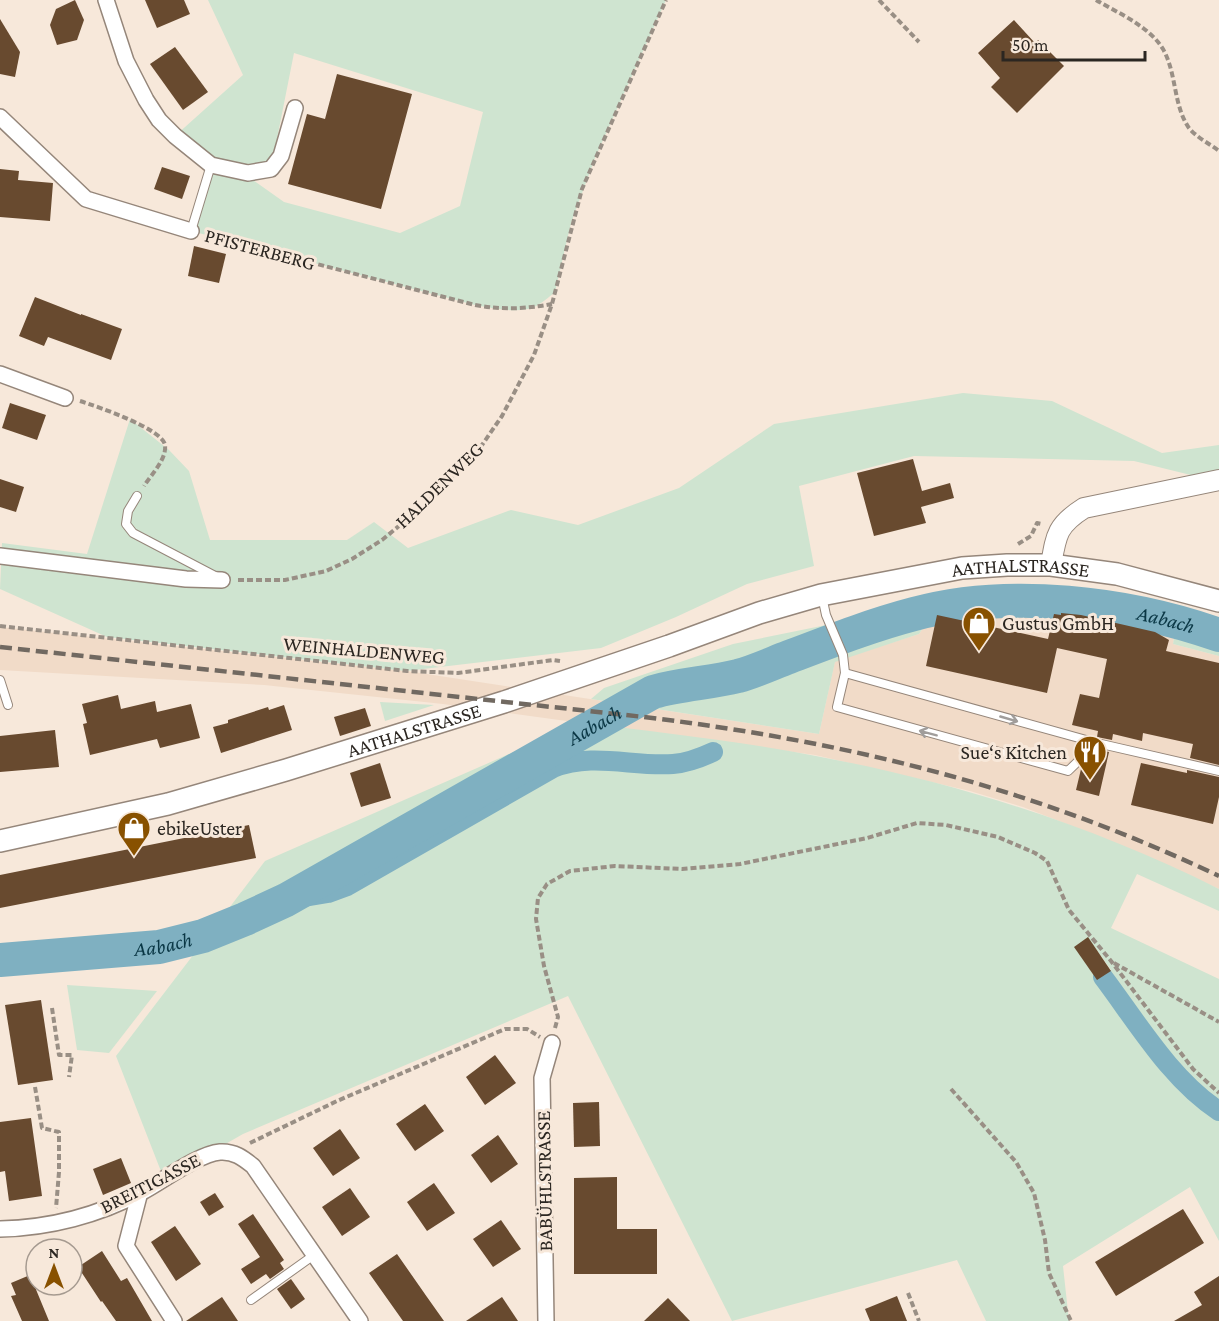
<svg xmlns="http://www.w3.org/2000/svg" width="1219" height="1321" font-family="'Crimson Pro',serif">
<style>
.built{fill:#f1dbc8}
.green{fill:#cfe4d0;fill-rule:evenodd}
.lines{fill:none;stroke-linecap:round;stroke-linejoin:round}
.canal{stroke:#7fb0c1;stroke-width:20}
.river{stroke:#7fb0c1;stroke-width:34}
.building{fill:#684a2f}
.service-casing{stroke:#95867a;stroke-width:10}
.minor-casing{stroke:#95867a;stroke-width:18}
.tertiary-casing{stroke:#95867a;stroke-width:22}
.secondary-casing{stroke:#95867a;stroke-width:24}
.path{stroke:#998f85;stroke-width:4;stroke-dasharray:6 3;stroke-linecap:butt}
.service{stroke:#fff;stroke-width:8}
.minor{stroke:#fff;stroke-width:15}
.tertiary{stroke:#fff;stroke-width:20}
.secondary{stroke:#fff;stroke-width:21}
.rail{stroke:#716961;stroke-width:4.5;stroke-dasharray:12 6;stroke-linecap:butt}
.oneway{stroke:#a09d9b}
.labels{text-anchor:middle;stroke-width:6;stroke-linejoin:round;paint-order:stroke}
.street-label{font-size:20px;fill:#2b2621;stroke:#f7e8da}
.poi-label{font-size:20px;fill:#2b2621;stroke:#f7e8da;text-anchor:start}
.water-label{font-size:21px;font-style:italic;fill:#0a3745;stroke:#f7e8da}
</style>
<rect width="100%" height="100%" fill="#f7e8da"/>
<polygon class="built" points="1066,607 1175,632 1173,644 1219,656 1219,889 1115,843 1023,807 970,791 815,755 443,704 264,685 0,670 0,627 407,671 819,734 835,661 919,634 937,608"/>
<g class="green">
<path d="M208 0H666L595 158 571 223 555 292C549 297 541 304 534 307 518 314 493 308 475 305L191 231 211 165 175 136 243 75ZM294 53 483 112 460 206 400 233 284 202 250 178 271 169Z"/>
<polygon points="963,393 1052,401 1162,453 1219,445 1219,480 1215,481 1134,461 914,456 799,486 814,566 747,584 676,617 601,648 406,671 107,637 0,589 2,543 87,554 130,419 169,450 189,471 210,540 347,540 374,522 408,548 511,510 578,525 679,488 774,424"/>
<path d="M1049 589C1106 595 1164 605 1219 623V656L1173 644 1175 632 1066 607 937 608 919 634 835 662 819 734 591 699 604 688 733 644 841 622 892 606 942 595 966 592Z"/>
<polygon points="380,702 434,705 385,721"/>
<path d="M582 722C659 733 740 741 816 756 955 782 1092 825 1219 889V911L1137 874 1111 928 1219 979V1241L1190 1187 1063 1266 1069 1321H986L957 1260 732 1321 568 996 243 1134 164 1179 116 1056 265 861ZM1088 938 1111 970 1097 980 1075 947Z"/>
<polygon points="67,985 157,991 109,1053 77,1050"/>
</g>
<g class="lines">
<g class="canal">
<path d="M286 900 328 893 347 886 553 768C593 752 632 767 673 764 687 763 700 758 713 752"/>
<path d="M1103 977C1137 1022 1171 1080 1219 1111"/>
</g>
<path class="river" id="s1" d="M0 960 159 947 203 936 245 919 286 900 653 692C681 684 710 683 738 676 756 671 773 663 789 657 831 641 872 625 914 614 1009 588 1128 603 1219 635"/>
</g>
<g class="building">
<polygon points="75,0 84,20 77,40 57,45 50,25 56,9"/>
<polygon points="145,0 184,0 190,14 157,28"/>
<polygon points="0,19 20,52 15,77 0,74"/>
<polygon points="1014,20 1035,43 1038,40 1064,66 1017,113 991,87 1000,78 978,53"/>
<polygon points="175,47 208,92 183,110 150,64"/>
<polygon points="337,74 412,94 381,209 288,184 307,114 325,119"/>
<polygon points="162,167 190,176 182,199 154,189"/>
<polygon points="0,169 19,171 18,180 53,183 50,221 0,217"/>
<polygon points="194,246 226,254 219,283 188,276"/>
<polygon points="35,297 81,315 81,314 122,329 111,360 48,337 44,346 19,336"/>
<polygon points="10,403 46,415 37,440 2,428"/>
<polygon points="913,459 922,491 950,483 954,498 921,507 926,523 874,536 857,473"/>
<polygon points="0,479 24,487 16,512 0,507"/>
<polygon points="1061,613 1081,615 1155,632 1169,640 1166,651 1219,663 1219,765 1190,758 1193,744 1143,733 1142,741 1113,734 1112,740 1097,737 1098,731 1072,725 1080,694 1099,698 1107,659 1057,648 1047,693 926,666 937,615 1048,639 1054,614 1061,615"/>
<polygon points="118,695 121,709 155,701 157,712 191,704 200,738 160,748 157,739 90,755 83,724 87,723 82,704"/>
<polygon points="284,705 292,730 221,753 213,727 228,723 228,720 268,707 269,710"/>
<polygon points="365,708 371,726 340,736 334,717"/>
<polygon points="55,730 59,767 0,772 0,736"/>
<polygon points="1099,750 1109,752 1099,796 1076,790 1081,769 1089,771 1093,755"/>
<polygon points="380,763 391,798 361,807 350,773"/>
<polygon points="1141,763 1187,773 1187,770 1219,777 1219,797 1213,824 1131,805"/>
<polygon points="249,825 256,858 0,908 0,875"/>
<polygon points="1088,937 1111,971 1097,980 1074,947"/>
<polygon points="41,1000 53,1080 18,1085 5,1005"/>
<polygon points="495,1055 516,1083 485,1105 466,1077"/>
<polygon points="599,1102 600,1146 574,1147 573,1103"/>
<polygon points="425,1104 444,1131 415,1151 396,1124"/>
<polygon points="31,1118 42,1196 9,1201 5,1171 0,1172 0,1122"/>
<polygon points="340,1129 360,1158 333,1176 313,1148"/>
<polygon points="498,1135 518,1164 491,1183 471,1155"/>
<polygon points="121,1158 131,1183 103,1195 93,1169"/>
<polygon points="617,1177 617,1229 657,1229 657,1274 574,1274 574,1178"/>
<polygon points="434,1183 455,1213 427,1231 407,1202"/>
<polygon points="350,1188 370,1217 342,1236 322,1207"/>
<polygon points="215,1193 224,1207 209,1216 200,1202"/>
<polygon points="1183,1209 1204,1243 1116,1296 1095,1262"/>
<polygon points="253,1214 284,1260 280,1263 284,1269 270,1279 266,1274 251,1284 241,1269 260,1257 238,1224"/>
<polygon points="501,1220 521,1249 493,1267 473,1239"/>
<polygon points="175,1226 201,1264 176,1281 151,1242"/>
<polygon points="102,1251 121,1281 127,1278 152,1321 116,1321 102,1301 101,1302 78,1267"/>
<polygon points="397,1254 427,1297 444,1321 403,1321 369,1273"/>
<polygon points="30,1275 49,1321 22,1321 11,1296 16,1295 11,1283"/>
<polygon points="1219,1276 1219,1321 1174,1321 1202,1305 1194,1292"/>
<polygon points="291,1279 305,1299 291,1309 277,1289"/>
<polygon points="897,1296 907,1321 870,1321 865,1309"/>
<polygon points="222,1297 238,1321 186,1321"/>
<polygon points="502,1297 518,1321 466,1321"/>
<polygon points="668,1298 690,1321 644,1321"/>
</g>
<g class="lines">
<g class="service-casing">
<g id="service">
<polyline points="191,231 211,165"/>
<polyline points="137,496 128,511 126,524 133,533 217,577"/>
<polyline points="822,596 826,615 843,655 845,673"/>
<polyline points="0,680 8,705"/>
<polyline points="1097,743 1068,771 837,707 845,673 1097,743 1219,771"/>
<polyline points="251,1300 314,1255"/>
</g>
</g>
<g class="minor-casing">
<g id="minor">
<polyline points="106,0 126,61 146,100 159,120 175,136 211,165 248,173 271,169 281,156 295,108"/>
<polyline points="0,117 86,199 191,231"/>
<polyline points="0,374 65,398"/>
<polyline points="0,556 186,579 222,580"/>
<polyline points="140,1192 126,1246 174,1321"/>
<path d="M0 1229C49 1228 99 1215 142 1192 163 1181 198 1154 220 1152 234 1151 243 1158 253 1166L360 1321"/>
<polyline points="546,1321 542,1078 552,1043"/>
</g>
</g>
<g class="tertiary-casing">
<path id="tertiary" d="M1051 565C1056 535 1057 525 1084 508L1219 480"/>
</g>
<g class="secondary-casing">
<g id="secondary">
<path id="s2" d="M0 841 168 804 286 770 504 702 669 646 759 613 821 595 962 568 1007 565H1051L1117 574 1219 601"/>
</g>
</g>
<g class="path">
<polyline points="879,0 919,42"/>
<path d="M1096 0C1118 13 1149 26 1163 49 1177 74 1173 105 1189 128 1196 137 1210 144 1219 151"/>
<path d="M205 235 475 305C502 310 525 309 552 304"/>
<path d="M80 401C96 406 163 429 165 445 167 459 151 475 144 486"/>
<polyline points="1018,544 1031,536 1037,523 1042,524"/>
<polyline points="238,580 285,580 326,571 352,559 382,540 428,502 482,445 502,416 534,355 552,304 582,189 666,0"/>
<polyline points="0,626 407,671 458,673 553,660 560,661"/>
<polyline points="1114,963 1219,1022"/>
<polyline points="52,1008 59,1055 72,1055 69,1077"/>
<polyline points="555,1028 558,1017 544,966 536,919 538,898 547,884 570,871 615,866 682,869 740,864 867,838 917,823 946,825 998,837 1035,853 1047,861 1069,910 1111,961 1193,1069 1219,1093"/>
<polyline points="35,1087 42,1128 59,1132 59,1172 56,1208"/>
<polyline points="951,1089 1016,1162 1034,1193 1045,1240 1049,1273 1071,1321"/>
<polyline points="250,1143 337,1101 505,1029 527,1029 540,1037"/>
<polyline points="908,1293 919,1321"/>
</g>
<use href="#service" class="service"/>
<use href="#minor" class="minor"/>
<use href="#tertiary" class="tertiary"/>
<use href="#secondary" class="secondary"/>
<path class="rail" d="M0 647 644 717C850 742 1031 787 1219 876"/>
</g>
<defs><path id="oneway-shaft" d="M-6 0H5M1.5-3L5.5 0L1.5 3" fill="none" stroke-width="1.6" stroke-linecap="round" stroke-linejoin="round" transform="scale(1.5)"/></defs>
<g class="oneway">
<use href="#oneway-shaft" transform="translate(1009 719) rotate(16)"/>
<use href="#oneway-shaft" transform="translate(928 733) rotate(-165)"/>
</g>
<defs>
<g id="shop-pin" transform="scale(1.725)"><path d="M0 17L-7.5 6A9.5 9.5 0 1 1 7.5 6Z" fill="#885100" stroke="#f7e8da"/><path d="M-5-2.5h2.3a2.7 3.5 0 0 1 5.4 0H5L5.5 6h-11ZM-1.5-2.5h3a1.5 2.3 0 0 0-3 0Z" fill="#fff"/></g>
<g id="restaurant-pin" transform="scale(1.725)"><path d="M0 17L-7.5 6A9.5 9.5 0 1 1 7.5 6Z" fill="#885100" stroke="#f7e8da"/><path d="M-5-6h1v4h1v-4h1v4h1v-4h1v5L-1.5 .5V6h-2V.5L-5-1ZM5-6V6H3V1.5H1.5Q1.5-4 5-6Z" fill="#fff"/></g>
</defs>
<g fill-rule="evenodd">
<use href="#shop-pin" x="979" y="623"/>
<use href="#restaurant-pin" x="1090" y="752"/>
<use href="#shop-pin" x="134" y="828"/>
</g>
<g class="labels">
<g class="street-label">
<text transform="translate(260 249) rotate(15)" y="7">PFISTERBERG</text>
<text transform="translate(439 485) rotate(-44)" y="7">HALDENWEG</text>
<text dy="7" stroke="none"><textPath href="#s2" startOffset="1060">AATHALSTRASSE</textPath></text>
<text transform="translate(364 650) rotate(5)" y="7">WEINHALDENWEG</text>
<text dy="7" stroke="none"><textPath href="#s2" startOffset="429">AATHALSTRASSE</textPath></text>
<text transform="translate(544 1181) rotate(-91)" y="7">BABÜHLSTRASSE</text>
<text transform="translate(150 1183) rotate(-27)" y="7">BREITIGASSE</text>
</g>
<g class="poi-label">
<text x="1002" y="630">Gustus GmbH</text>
<text x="1067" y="759" text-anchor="end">Sue‘s Kitchen</text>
<text x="157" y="835">ebikeUster</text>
</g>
<g class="water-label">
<text dy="7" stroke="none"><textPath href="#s1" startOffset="1245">Aabach</textPath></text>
<text dy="7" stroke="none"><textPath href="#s1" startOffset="650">Aabach</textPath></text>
<text dy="7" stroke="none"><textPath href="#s1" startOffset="164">Aabach</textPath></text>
</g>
</g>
<g transform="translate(54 1267)"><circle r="28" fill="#f7e8da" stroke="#a59a90" stroke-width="1.5"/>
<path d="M0-4.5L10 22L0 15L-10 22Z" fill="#885100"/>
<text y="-9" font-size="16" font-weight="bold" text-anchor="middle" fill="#2b2621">N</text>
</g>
<path d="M1003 51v9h142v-9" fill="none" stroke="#2b2621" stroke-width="3"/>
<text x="1012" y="51" font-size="18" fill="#2b2621" stroke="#f7e8da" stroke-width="4.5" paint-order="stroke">50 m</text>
</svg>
